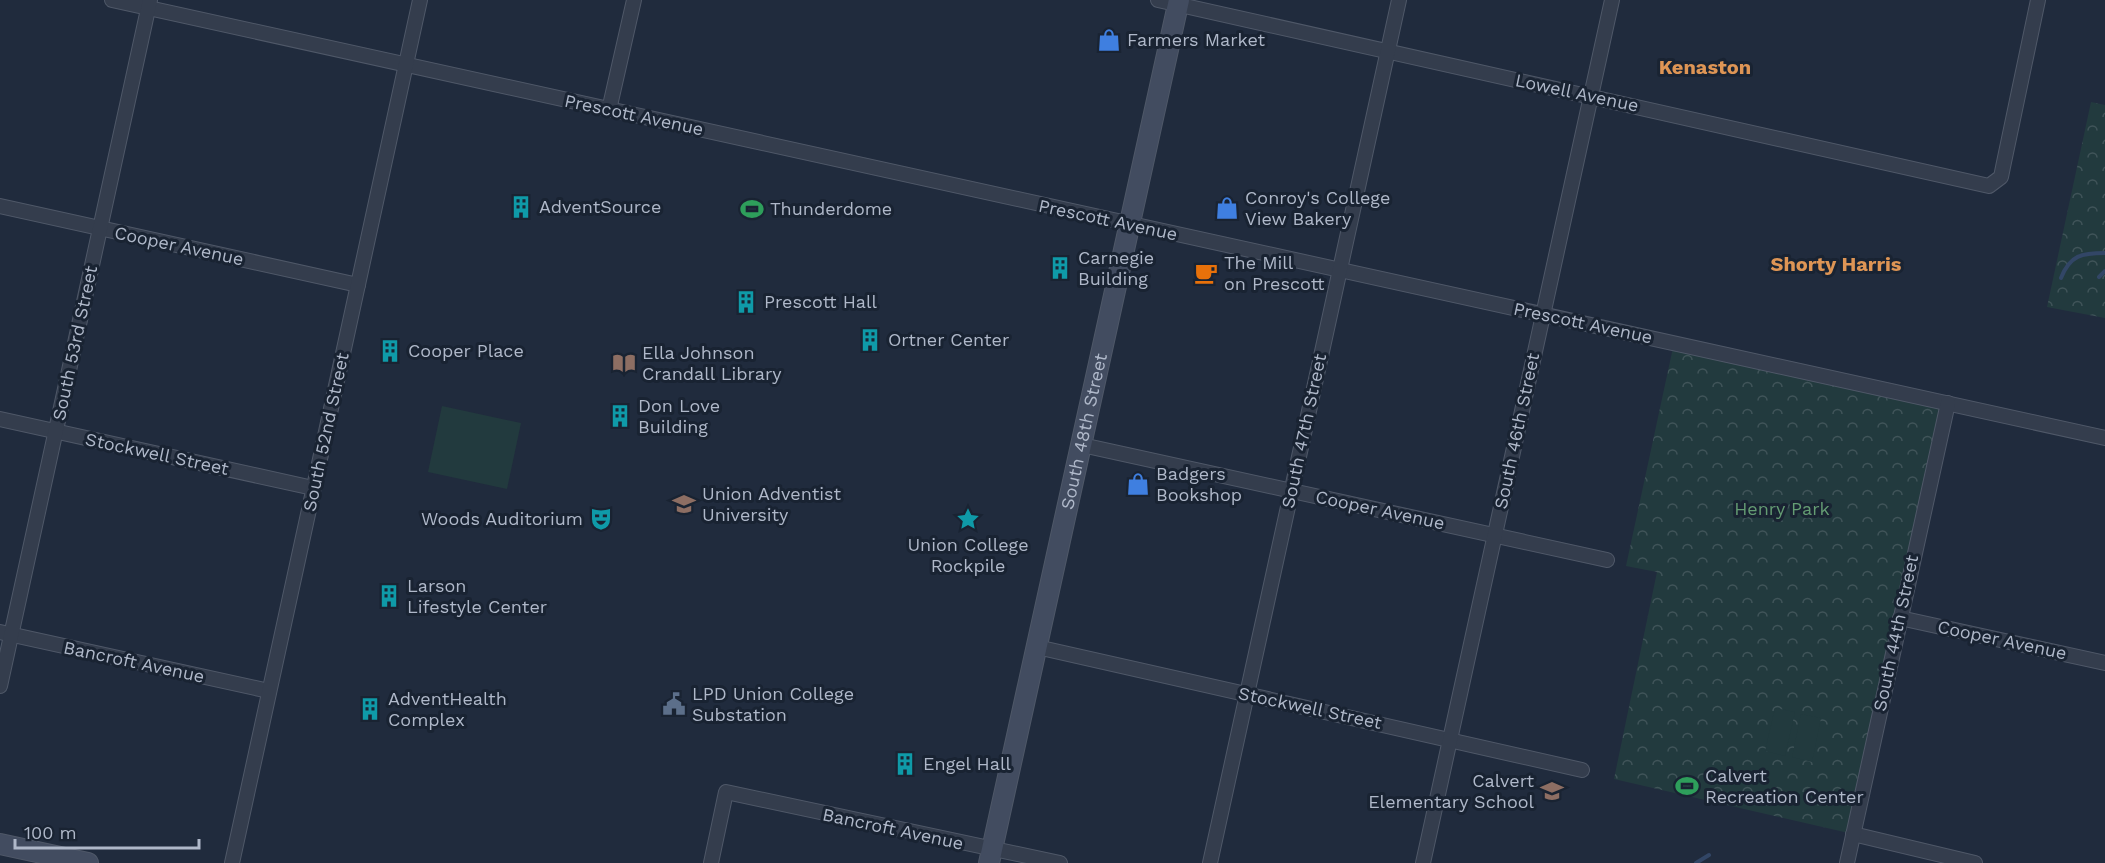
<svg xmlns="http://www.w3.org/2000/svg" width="2105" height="863" font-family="'Work Sans',sans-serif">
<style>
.park{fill:url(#park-crowns)}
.pitch{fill:#223a3e}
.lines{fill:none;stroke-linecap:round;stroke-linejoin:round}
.stream{stroke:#324666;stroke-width:4}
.street-casing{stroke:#4f5868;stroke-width:16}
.secondary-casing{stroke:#4f5868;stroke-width:22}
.street{stroke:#343d4d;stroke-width:14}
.secondary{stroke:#424c60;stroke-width:20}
.labels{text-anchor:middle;stroke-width:6;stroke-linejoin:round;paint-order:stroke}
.poi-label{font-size:18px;fill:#afb8c9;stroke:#192332;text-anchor:start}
.street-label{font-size:18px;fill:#afb8c9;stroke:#192332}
.park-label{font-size:18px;fill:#649c73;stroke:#192332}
.neighbourhood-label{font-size:20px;font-weight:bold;fill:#de9555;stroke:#192332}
</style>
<defs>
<pattern id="park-crowns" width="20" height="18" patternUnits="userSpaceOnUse" patternTransform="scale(1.5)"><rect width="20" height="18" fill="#223a3e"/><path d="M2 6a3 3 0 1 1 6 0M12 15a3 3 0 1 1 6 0" fill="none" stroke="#405459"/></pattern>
</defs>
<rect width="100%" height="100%" fill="#202b3d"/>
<g class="park">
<polygon points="2091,102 2105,105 2105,318 2047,307"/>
<polygon points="1674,343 1948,403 1853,834 1614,779 1657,572 1626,566"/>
</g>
<g class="pitch">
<polygon points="442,406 521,423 507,489 428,472"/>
<polygon points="1775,708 1795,712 1785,756 1765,751"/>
<polygon points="1801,714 1821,718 1812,762 1792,757"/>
</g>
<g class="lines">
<g class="stream">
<polyline points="2099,277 2105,271"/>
<path d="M2061 278C2070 255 2082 253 2105 253"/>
<polyline points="1696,863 1709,855"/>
</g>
<g class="street-casing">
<g id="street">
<polyline points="112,0 2105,438"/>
<polyline points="1158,0 1989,186 2001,177 2003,167 2038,0"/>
<polyline points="609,110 634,0"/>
<polyline points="0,206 358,285"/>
<polyline points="0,419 313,488"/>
<polyline points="1082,445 1607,560"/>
<polyline points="1900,618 2105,663"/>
<polyline points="0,632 269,691"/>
<polyline points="1037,647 1582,770"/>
<polyline points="0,686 150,0"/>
<polyline points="1853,834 1975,863"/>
<polyline points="232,863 420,0"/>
<polyline points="711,863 726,792 1060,863"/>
<polyline points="1210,863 1399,0"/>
<polyline points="1423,863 1612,0"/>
<polyline points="1847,863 1948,403"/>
</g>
</g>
<g class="secondary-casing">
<g id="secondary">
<polyline points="0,844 88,863"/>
<path id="s1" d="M989 863 1179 0"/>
</g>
</g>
<use href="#street" class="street"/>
<use href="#secondary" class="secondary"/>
</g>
<defs>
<g id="shop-bare" transform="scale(1.8)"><path d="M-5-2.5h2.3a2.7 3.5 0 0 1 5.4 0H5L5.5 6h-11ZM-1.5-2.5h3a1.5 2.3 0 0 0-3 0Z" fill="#3f7fe0" stroke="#192332" stroke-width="2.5" paint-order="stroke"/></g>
<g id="building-bare" transform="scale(1.8)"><path d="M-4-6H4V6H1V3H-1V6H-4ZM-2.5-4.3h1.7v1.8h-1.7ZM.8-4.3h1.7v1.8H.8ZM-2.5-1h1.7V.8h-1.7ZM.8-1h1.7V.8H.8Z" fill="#0f9aa8" stroke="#192332" stroke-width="2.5" paint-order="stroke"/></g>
<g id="stadium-bare" transform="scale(1.8)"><path d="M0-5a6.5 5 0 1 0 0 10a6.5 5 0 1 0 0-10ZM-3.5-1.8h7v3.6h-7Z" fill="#2e9e5b" stroke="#192332" stroke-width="2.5" paint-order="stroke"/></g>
<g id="cafe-bare" transform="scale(1.8)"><path d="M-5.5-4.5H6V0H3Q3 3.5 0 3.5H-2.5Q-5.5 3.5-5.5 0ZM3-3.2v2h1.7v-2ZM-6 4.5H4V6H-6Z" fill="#e8710a" stroke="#192332" stroke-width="2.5" paint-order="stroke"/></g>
<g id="library-bare" transform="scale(1.8)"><path d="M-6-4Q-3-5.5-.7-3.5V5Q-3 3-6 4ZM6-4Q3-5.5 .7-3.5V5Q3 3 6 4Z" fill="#8d6e63" stroke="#192332" stroke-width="2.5" paint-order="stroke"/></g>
<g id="university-bare" transform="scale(1.8)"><path d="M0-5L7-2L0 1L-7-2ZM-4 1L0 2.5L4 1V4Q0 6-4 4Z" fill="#8d6e63" stroke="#192332" stroke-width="2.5" paint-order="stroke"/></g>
<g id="theatre-bare" transform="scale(1.8)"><path d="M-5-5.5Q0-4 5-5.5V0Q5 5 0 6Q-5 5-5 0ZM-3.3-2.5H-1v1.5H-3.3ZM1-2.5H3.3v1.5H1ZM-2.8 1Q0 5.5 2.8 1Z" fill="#0f9aa8" stroke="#192332" stroke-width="2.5" paint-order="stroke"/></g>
<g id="sight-bare" transform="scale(1.8)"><path d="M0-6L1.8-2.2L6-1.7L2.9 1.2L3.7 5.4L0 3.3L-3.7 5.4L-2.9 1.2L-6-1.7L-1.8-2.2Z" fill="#0f9aa8" stroke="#192332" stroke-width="2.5" paint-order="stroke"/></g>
<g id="civic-bare" transform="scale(1.8)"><path d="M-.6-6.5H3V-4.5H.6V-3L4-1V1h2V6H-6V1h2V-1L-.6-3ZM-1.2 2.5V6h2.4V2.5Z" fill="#5c6f8a" stroke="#192332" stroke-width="2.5" paint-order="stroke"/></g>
<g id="school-bare" transform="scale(1.8)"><path d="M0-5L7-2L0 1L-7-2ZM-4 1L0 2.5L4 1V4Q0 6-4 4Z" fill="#8d6e63" stroke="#192332" stroke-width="2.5" paint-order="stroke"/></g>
</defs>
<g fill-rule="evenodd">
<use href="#shop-bare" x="1109" y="40"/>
<use href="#building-bare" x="521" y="207"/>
<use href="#shop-bare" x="1227" y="208"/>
<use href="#stadium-bare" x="752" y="209"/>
<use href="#building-bare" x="1060" y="268"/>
<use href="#cafe-bare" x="1206" y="273"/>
<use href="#building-bare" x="746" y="302"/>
<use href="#building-bare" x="870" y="340"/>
<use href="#building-bare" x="390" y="351"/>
<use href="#library-bare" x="624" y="363"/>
<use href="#building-bare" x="620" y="416"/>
<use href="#shop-bare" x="1138" y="484"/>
<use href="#university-bare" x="684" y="504"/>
<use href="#theatre-bare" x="601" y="519"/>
<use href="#sight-bare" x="968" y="519"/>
<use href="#building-bare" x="389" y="596"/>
<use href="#civic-bare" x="674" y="704"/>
<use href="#building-bare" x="370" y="709"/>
<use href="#building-bare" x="905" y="764"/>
<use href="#stadium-bare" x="1687" y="786"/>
<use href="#school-bare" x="1552" y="791"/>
</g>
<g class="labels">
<g class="poi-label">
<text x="1127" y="46">Farmers Market</text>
<text x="1245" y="204">Conroy's College<tspan x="1245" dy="21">View Bakery</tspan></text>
<text x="539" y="213">AdventSource</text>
<text x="770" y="215">Thunderdome</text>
<text x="1078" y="264">Carnegie<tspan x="1078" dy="21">Building</tspan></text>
<text x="1224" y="269">The Mill<tspan x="1224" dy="21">on Prescott</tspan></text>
<text x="764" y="308">Prescott Hall</text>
<text x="888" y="346">Ortner Center</text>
<text x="408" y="357">Cooper Place</text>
<text x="642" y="359">Ella Johnson<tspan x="642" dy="21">Crandall Library</tspan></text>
<text x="638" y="412">Don Love<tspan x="638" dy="21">Building</tspan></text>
<text x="1156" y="480">Badgers<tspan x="1156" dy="21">Bookshop</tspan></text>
<text x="702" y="500">Union Adventist<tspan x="702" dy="21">University</tspan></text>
<text x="583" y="525" text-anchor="end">Woods Auditorium</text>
<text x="968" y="551" text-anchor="middle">Union College<tspan x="968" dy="21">Rockpile</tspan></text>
<text x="407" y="592">Larson<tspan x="407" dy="21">Lifestyle Center</tspan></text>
<text x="692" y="700">LPD Union College<tspan x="692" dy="21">Substation</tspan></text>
<text x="388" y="705">AdventHealth<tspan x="388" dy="21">Complex</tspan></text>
<text x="923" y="770">Engel Hall</text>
<text x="1705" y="782">Calvert<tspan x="1705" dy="21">Recreation Center</tspan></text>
<text x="1534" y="787" text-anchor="end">Calvert<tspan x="1534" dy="21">Elementary School</tspan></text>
</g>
<g class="street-label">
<text transform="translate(1577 93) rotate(12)" y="6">Lowell Avenue</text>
<text transform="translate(634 115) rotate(12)" y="6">Prescott Avenue</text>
<text transform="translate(1108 220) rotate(12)" y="6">Prescott Avenue</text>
<text transform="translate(179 246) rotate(12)" y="6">Cooper Avenue</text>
<text transform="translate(1583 323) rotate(12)" y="6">Prescott Avenue</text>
<text transform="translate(75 343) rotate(-78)" y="6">South 53rd Street</text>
<text transform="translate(1304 431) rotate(-78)" y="6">South 47th Street</text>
<text transform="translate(1517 431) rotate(-78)" y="6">South 46th Street</text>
<text transform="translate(326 432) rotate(-78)" y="6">South 52nd Street</text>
<text dy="6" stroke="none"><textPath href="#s1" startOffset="442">South 48th Street</textPath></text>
<text transform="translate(157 454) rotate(12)" y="6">Stockwell Street</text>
<text transform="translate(1380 510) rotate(12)" y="6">Cooper Avenue</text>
<text transform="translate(1896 633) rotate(-78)" y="6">South 44th Street</text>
<text transform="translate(2002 640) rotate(12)" y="6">Cooper Avenue</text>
<text transform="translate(134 662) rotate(12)" y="6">Bancroft Avenue</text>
<text transform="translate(1310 708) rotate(12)" y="6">Stockwell Street</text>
<text transform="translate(893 829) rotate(12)" y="6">Bancroft Avenue</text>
</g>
<g class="park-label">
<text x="1782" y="515">Henry Park</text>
</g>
<g class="neighbourhood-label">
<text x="1705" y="74">Kenaston</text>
<text x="1836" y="271">Shorty Harris</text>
</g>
</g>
<path d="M15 839v9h184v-9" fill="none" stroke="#afb8c9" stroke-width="3"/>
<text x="24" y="839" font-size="18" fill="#afb8c9" stroke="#192332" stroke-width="4.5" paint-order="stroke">100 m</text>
</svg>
